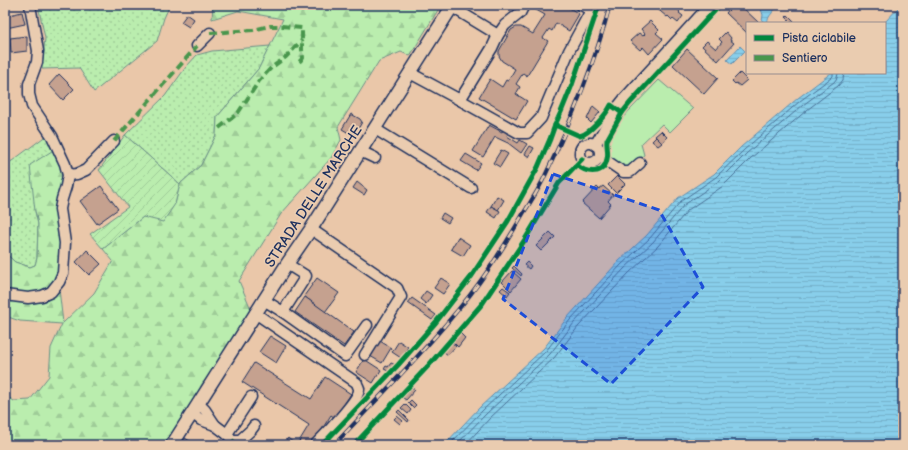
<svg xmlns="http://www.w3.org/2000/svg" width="908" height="450" font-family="'Balsamiq Sans',sans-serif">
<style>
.grass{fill:url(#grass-dots);stroke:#6a8e86}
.forest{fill:url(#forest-firs);stroke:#6a8e86}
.park{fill:#baedae;stroke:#6a8e86}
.garden{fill:url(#garden-furrows);stroke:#6a8e86}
.water{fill:url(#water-rules);stroke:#5c8eb2}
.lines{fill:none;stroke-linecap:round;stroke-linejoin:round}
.shore{stroke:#476f96;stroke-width:1}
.building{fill:#c5a18f;stroke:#1b2f5e}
.minor-casing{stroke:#1b2f5e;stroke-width:13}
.major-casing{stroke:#1b2f5e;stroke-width:15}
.minor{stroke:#eaccb0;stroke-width:10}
.major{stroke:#eaccb0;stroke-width:12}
.rail-casing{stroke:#1b2f5e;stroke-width:4}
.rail{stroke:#eaccb0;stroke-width:2.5;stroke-dasharray:8;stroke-linecap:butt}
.quiet{stroke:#49964d;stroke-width:4;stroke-dasharray:8 4;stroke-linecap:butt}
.cycleway-casing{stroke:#eaccb0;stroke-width:8}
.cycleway{stroke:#00873e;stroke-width:5}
.marked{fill:#1d4ed8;fill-opacity:0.2;stroke:#1d4ed8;stroke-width:3;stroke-dasharray:8 5;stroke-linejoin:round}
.labels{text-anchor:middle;stroke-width:3.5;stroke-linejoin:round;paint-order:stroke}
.street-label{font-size:14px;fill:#1b2f5e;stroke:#eaccb0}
</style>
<defs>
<pattern id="grass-dots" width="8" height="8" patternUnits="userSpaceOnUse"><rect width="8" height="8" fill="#baedae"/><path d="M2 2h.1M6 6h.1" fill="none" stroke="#9fcc98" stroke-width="1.8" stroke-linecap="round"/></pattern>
<pattern id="forest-firs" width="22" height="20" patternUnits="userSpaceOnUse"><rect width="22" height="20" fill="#baedae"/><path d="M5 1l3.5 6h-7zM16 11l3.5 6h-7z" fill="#9fcc98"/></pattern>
<pattern id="garden-furrows" width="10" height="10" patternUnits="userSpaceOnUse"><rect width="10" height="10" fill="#baedae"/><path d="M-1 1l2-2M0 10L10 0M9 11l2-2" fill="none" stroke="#9fcc98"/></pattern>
<pattern id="water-rules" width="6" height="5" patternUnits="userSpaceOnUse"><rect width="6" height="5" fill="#88ceea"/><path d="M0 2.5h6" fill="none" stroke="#75b1cb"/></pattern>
</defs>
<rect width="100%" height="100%" fill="#eac7a9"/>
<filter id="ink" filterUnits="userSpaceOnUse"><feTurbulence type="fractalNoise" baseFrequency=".025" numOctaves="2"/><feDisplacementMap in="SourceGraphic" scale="8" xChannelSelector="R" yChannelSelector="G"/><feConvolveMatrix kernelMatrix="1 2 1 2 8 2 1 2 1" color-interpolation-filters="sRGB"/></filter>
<g filter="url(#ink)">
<g class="grass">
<polygon points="38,5 170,5 164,18 157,41 94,92 79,68 42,69 45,38"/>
<polygon points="270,46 259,68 217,117 216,135 201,165 180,184 125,135 165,96 186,67 197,55 212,51"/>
<polygon points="47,135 55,149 35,211 38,224 37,258 35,265 30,267 15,262 5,253 5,164 12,161"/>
</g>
<g class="forest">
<polygon points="213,5 441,5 410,56 401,52 379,61 338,127 341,140 331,158 281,214 239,281 251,309 165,445 5,445 5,395 14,401 30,400 49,376 51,348 62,324 20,321 5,316 5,299 35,303 46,301 59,289 63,323 94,293 113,261 103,249 143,217 175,204 180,184 201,165 216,135 217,117 259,68 283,19 238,11 212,19"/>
<polygon points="55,149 65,179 62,235 62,265 56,283 47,292 28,297 5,293 5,253 15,262 30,267 35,265 37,258 38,224 35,211 30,165"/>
</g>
<polygon class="park" points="659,80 693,109 670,132 662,124 641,144 644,155 630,167 624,168 610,158 609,147 610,141 619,123 628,112"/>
<polygon class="garden" points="125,135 180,184 175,204 163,222 143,217 103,249 90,234 128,207 99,170"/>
<g class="water">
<path d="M762 5H774C776 11 772 12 769 17 768 19 768 21 767 22L765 23 762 21 763 15 761 9Z"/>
<polygon points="901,5 903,5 903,445 444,445 480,407 544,348 567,318 618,262 647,235 678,198 714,174 741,147 798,98 831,73 885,73 885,23 884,23"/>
<polygon points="740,46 745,51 732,64 727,60"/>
</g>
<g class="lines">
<g class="shore">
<polyline points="449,445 483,410 546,351 570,320 621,265 650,238 681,201 716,177 744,150 800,101 831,78 833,76 833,73"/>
<polyline points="456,445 486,414 550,354 574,323 624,269 653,242 684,205 719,181 747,153 803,105 834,82 837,78 838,73"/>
<polyline points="465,445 490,418 554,358 578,327 629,273 658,246 688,210 723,186 751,158 807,110 838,86 843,80 844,73"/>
</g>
</g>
<g class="building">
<polygon points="533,5 565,5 579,14 569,31 556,23 552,31 549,29 543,38 548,41 527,76 523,73 516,84 520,87 516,94 527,101 516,119 479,97 490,79 502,87 506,80 508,81 515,69 502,61 499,56 499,51 511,30 516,27 521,27 533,34 545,15 531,7"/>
<polygon points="655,5 675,5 677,7 676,8 680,12 679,13 683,16 678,23 673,19 672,20 668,16 667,17 654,6"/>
<polygon points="733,5 740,5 759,23 747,23 747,33 726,13"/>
<polygon points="22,12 25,24 6,28 5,16"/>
<polygon points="187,14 194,19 189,27 181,22"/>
<polygon points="788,15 794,21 793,23 792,23 786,17"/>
<polygon points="650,21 659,30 656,33 663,39 649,54 643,47 640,50 630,41 639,33 643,36 645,34 641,29"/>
<polygon points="726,32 731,38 730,40 734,43 718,61 702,46 707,41 716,49 722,42 719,39"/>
<polygon points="27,36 27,51 11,53 10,38"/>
<polygon points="687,49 718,78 704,94 673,65"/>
<polygon points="740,73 747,80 740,86 736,83 735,84 732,81"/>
<polygon points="59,74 74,89 63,100 49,85"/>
<polygon points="593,106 600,112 591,123 587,119"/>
<polygon points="351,114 360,119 362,122 354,136 342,129"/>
<polygon points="489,125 502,132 503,130 508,134 507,136 518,143 520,140 527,144 521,153 508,143 495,137 483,157 473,151"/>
<polygon points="661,131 667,137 662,143 655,136"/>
<polygon points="656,137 662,143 658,146 652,141"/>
<polygon points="530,146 534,148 529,157 525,154"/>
<polygon points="501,150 508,154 500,167 493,163"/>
<polygon points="466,154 481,163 476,170 461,161"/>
<polygon points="617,176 625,184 616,193 608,185"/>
<polygon points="357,182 367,190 364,195 353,188"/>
<polygon points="101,186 118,209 97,224 80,201"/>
<polygon points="603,186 613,195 608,201 611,204 599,218 582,203 597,187 599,189"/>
<polygon points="497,196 504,200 498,210 491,206"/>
<polygon points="491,206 500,211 496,218 487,212"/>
<polygon points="443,213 451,218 448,223 440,218"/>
<polygon points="550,232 555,237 541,251 536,246"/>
<polygon points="458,237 470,245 463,256 451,249"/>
<polygon points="87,250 101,264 89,275 76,262"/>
<polygon points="527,262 531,266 529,269 524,265"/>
<polygon points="514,266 522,274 521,276 512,268"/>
<polygon points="512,271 521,279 511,291 502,282"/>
<polygon points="317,278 339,293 325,312 304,296"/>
<polygon points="441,278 450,284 443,294 434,288"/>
<polygon points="503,287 510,292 507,296 500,290"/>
<polygon points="426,291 432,295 426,304 420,299"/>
<polygon points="305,297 354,332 344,346 295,312"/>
<polygon points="412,298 436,315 432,320 408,303"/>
<polygon points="460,333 465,338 458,347 453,342"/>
<polygon points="270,336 286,346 276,363 259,352"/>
<polygon points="380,341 391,348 382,363 370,356"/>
<polygon points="399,341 408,347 401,358 392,352"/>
<polygon points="452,343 456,346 448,355 444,352"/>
<polygon points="364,359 381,370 373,383 356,372"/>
<polygon points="254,363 311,399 325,377 351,394 335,418 331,415 312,445 301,445 298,443 309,425 242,382"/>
<polygon points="391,363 396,365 390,372 384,369 386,366 388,367"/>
<polygon points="412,388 415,390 406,400 403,398"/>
<polygon points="411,400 416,405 413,408 408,403"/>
<polygon points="405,404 411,410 408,414 401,408"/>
<polygon points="399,410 409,420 408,422 397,412"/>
<polygon points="397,416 403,421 400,424 394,419"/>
<polygon points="185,438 196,445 181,445"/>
<polygon points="288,438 296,445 282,445"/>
</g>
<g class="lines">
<g class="minor-casing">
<g id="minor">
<polyline points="452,7 498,35"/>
<polyline points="197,46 210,33"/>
<polyline points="410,73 460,100 519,133 527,133 541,118 569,51 589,14 589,9 581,5"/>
<polyline points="460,100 492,48 498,35 505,25 520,13 524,5"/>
<polyline points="375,129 471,188"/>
<circle cx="590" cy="153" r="10"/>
<polyline points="595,145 616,109 624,99 710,5"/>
<polyline points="360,151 375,158"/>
<polyline points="600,157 607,161 623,172 630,172 640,163"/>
<polyline points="68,175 77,174 86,170 114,141"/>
<polyline points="311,229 397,288 401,297 365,355"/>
<polyline points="5,295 28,298 42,296 51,292 59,282 63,273 65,243 60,209 62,199 66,186 68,175 65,164 52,136 32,106 29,94 29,84 37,62 38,51 30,5"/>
<polyline points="264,300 283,312 345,356 367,325"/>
<polyline points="283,312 306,276 287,264"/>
<path d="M255 313 357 383C357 385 359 387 359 389 360 399 323 437 315 445"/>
<polyline points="198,403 205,410 215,425 227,434 237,445"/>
<polyline points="192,413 201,420 215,425"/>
<polyline points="227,434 251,397"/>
<polyline points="232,440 240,440 251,430 254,426"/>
</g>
</g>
<g class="major-casing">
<polyline id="major" points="172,445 287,264 311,229 453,5"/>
</g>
<use href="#minor" class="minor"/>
<use href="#major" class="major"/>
<g class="rail-casing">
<path id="rail" d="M334 445C380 396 428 348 470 295 490 269 507 242 523 214 530 203 537 192 543 180 570 124 594 66 610 5"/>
</g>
<use href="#rail" class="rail"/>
<g class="quiet">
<polyline points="210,33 253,30 270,26 282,26 302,28 302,50 303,58 299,62"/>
<polyline points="219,128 238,113 259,81 271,68 286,57 302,40"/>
<polyline points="114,141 197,46"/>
<polyline points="232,440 237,445"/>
</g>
<g class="cycleway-casing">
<g id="cycleway">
<path d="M555 125 580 136C590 133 606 115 611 105L622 113"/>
<path d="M577 165C587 174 604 175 607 159 609 152 606 146 607 140L622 113 630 103 720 5"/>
<polyline points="322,445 398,365 436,322 471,277 508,221 538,167 550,139 555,125 561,112 572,85 599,5"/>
<polyline points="354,445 429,365 482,304 524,241 559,183 582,159"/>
</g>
</g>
<use href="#cycleway" class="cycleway"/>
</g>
</g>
<path class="marked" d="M553 174 659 210 703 287 611 384 503 299Z"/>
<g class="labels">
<g class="street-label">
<text transform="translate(313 196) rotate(-57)" y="5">STRADA DELLE MARCHE</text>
</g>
</g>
<rect width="908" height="450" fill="none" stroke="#eaccb0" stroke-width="20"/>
<rect x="10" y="10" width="888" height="430" fill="none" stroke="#1b2f5e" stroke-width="1.5" filter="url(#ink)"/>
<rect x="746" y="22" width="140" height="52" fill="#eaccb0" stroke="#978d8f"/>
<rect x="754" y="35" width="20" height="6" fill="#00873e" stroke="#978d8f"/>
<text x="782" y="42" font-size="12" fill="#1b2f5e">Pista ciclabile</text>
<rect x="754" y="55" width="20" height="6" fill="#49964d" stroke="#978d8f"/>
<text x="782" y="62" font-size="12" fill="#1b2f5e">Sentiero</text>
</svg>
